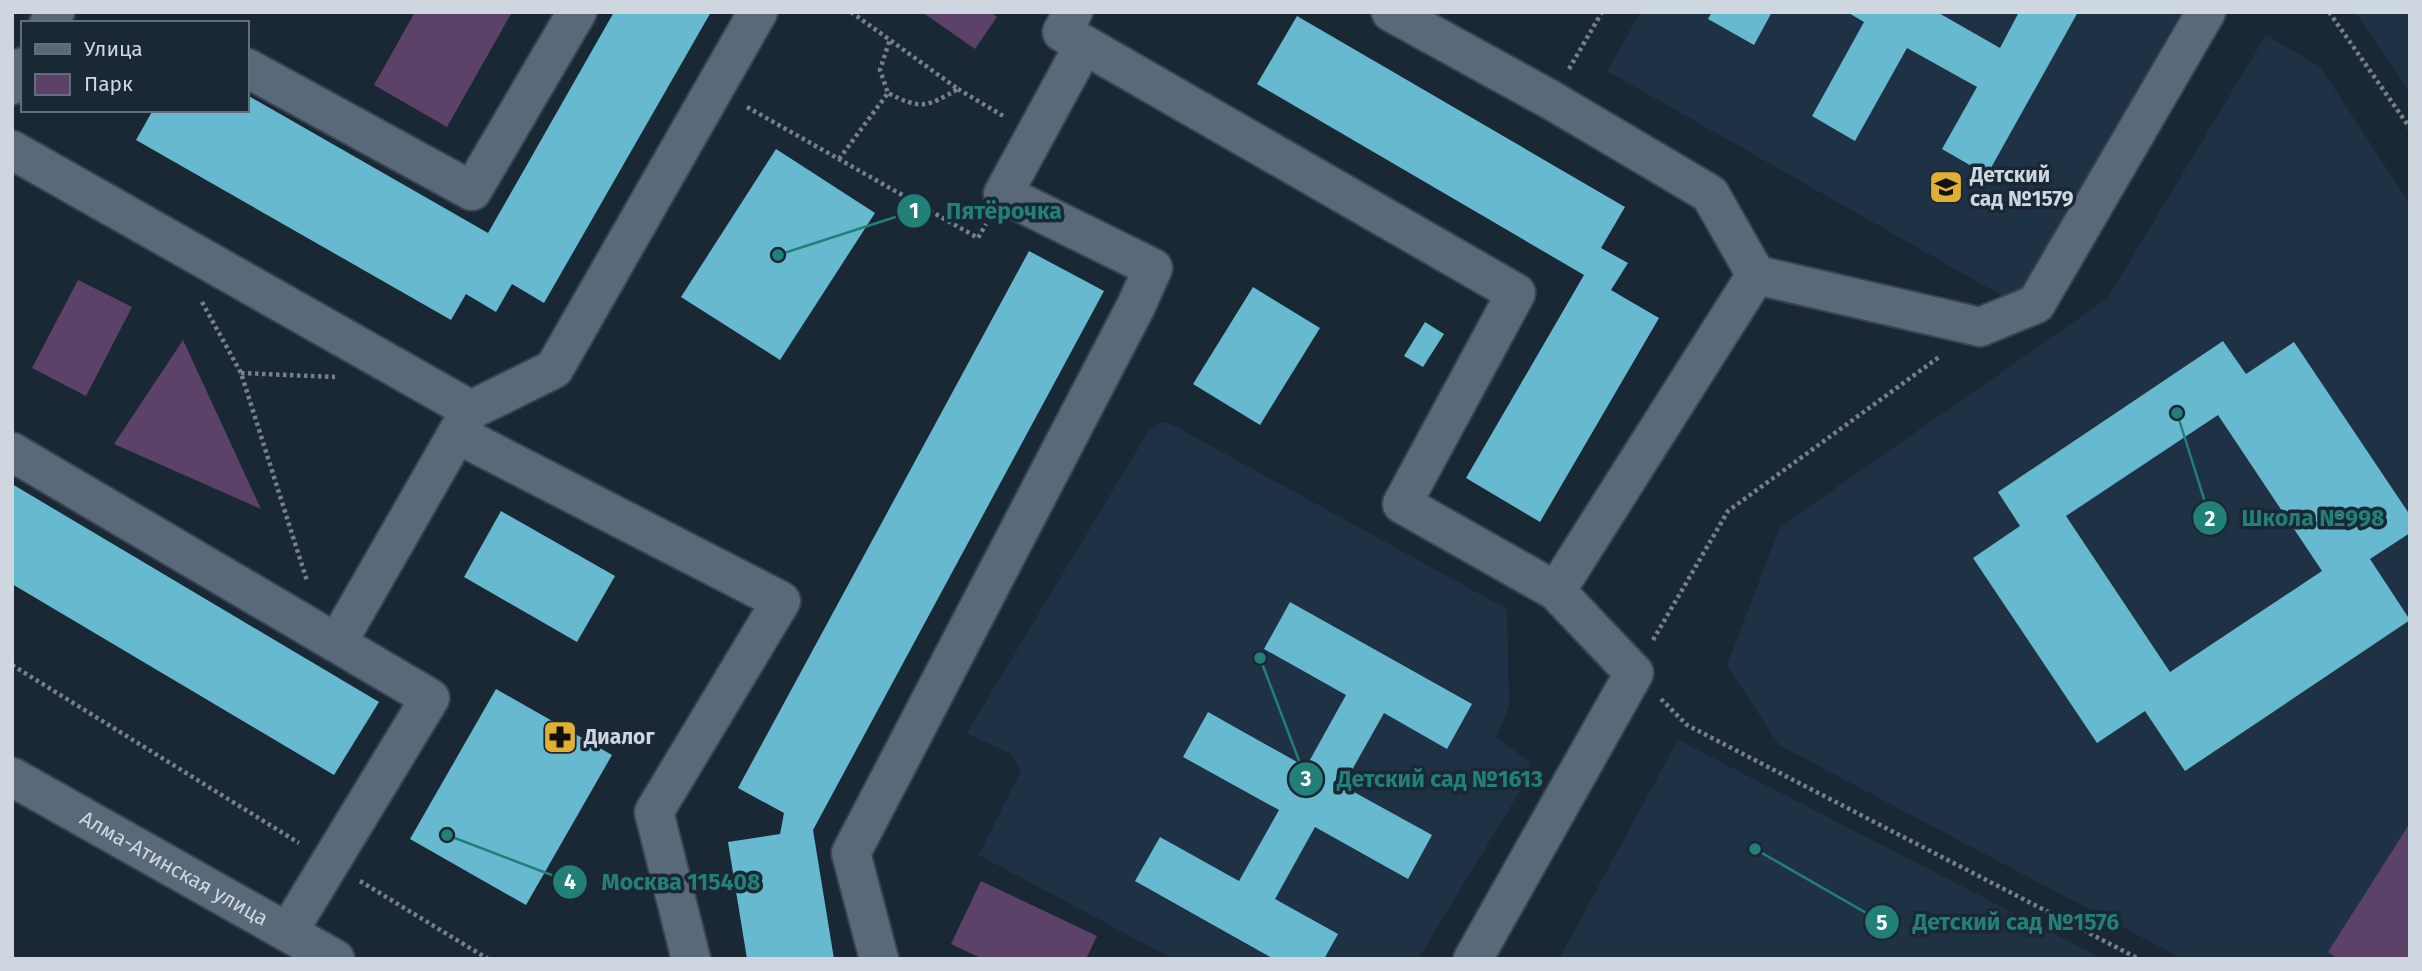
<svg xmlns="http://www.w3.org/2000/svg" width="2422" height="971" font-family="'Fira Sans',sans-serif">
<style>
.built{fill:#1f3245}
.green{fill:#5c4169}
.building{fill:#66b9cf;fill-rule:evenodd}
.lines{fill:none;stroke-linecap:round;stroke-linejoin:round}
.minor-casing{stroke:#394450;stroke-width:42}
.path{stroke:#74808b;stroke-width:4.5;stroke-dasharray:3.5 3.5;stroke-linecap:butt}
.minor{stroke:#5a697a;stroke-width:38}
.labels{text-anchor:middle;stroke-width:7;stroke-linejoin:round;paint-order:stroke}
.poi-label{font-size:21px;font-weight:bold;fill:#ced7e0;stroke:#1a2836;text-anchor:start}
.street-label{font-size:21px;fill:#ced7e0;stroke:#1a2836}
.leader{fill:none;stroke:#228079;stroke-width:2.5}
.callout-dot{fill:#228079;stroke:#1a2836;stroke-width:2.5}
.mark-label{font-size:21px;text-anchor:middle;font-weight:bold;fill:#fff}
.callout-label{font-size:23px;text-anchor:middle;font-weight:bold;fill:#228079;stroke:#1a2836;stroke-width:7;stroke-linejoin:round;paint-order:stroke}
</style>
<rect width="100%" height="100%" fill="#1a2836"/>
<g class="built">
<polygon points="1641,12 2181,12 2015,303 1607,71"/>
<polygon points="2355,12 2410,12 2410,92"/>
<polygon points="2266,35 2320,67 2410,204 2410,959 2183,959 1779,745 1727,665 1780,527 2108,298"/>
<polygon points="1159,423 1169,423 1507,609 1509,707 1496,738 1529,761 1531,773 1418,959 1173,959 979,855 1021,771 1011,754 967,733 1148,432"/>
<polygon points="1678,740 2103,959 1559,959"/>
</g>
<g class="green">
<polygon points="415,12 512,12 447,127 374,85"/>
<polygon points="922,12 990,12 997,17 975,49"/>
<polygon points="78,280 132,307 86,396 32,368"/>
<polygon points="183,340 261,509 114,444"/>
<polygon points="2410,823 2410,959 2338,959 2328,952"/>
<polygon points="981,881 1097,936 1086,959 983,959 951,944"/>
</g>
<g class="building">
<polygon points="614,12 711,12 544,303 512,284 496,312 466,294 451,320 136,140 153,110 247,110 247,95 488,233"/>
<polygon points="1712,12 1772,12 1754,45 1708,19"/>
<polygon points="1847,12 1937,12 2000,48 2019,12 2078,12 1987,175 1942,149 1977,87 1907,48 1855,141 1812,116 1864,22"/>
<polygon points="1297,16 1625,207 1601,248 1628,263 1611,290 1659,318 1540,522 1466,478 1584,275 1257,84"/>
<polygon points="776,149 875,213 780,360 681,297"/>
<polygon points="1029,251 1104,291 813,830 834,959 747,959 728,842 780,834 784,813 738,788"/>
<polygon points="1253,287 1320,328 1260,425 1193,384"/>
<polygon points="1425,322 1444,334 1423,367 1404,356"/>
<path d="M2223 341 2246 374 2294 342 2410 515V533L2370 559 2410 620 2185 771 2145 711 2097 743 1973 558 2020 526 1998 492ZM2218 415 2322 571 2170 672 2066 516Z"/>
<polygon points="12,484 379,702 334,775 12,584"/>
<polygon points="501,511 615,576 577,642 464,577"/>
<polygon points="1290,602 1472,704 1447,749 1384,713 1343,786 1432,835 1408,879 1315,827 1275,899 1338,934 1324,959 1274,959 1135,881 1160,837 1239,881 1279,810 1183,757 1208,712 1306,767 1346,695 1264,649"/>
<polygon points="496,689 612,755 526,905 410,839"/>
</g>
<g class="lines">
<g class="minor-casing">
<g id="minor">
<polyline points="1073,12 1062,32 1516,293 1402,504 1556,591 1634,673 1473,959"/>
<polyline points="1391,12 1551,100 1710,194 1756,275 1556,591"/>
<polyline points="49,23 55,12"/>
<polyline points="247,68 472,191 577,12"/>
<polyline points="12,85 23,67"/>
<polyline points="12,150 471,410 554,369 758,12"/>
<polyline points="1756,275 1980,327 2036,304 2206,12"/>
<polyline points="457,434 781,601 654,812 691,959"/>
<polyline points="12,452 430,698 288,932"/>
<polyline points="337,643 470,411"/>
<path id="s1" d="M12 777 335 959"/>
<polyline points="879,959 851,853 1136,306 1153,268 1003,194 1084,45"/>
</g>
</g>
<g class="path">
<path d="M851 12 958 89C927 107 921 110 888 93"/>
<polyline points="2329,12 2410,128"/>
<polyline points="1569,69 1602,12"/>
<polyline points="958,89 1005,117"/>
<polyline points="747,107 978,238 986,224"/>
<polyline points="839,159 888,93 880,70 890,39"/>
<polyline points="202,302 241,373 307,581"/>
<polyline points="241,373 335,377"/>
<polyline points="1653,640 1728,511 1939,357"/>
<polyline points="12,665 299,843"/>
<polyline points="1661,699 1687,725 2139,959"/>
<polyline points="360,881 488,959"/>
</g>
<use href="#minor" class="minor"/>
</g>
<defs>
<g id="school-square" transform="scale(1.75)"><rect x="-9" y="-9" width="18" height="18" rx="4" fill="#e1af34" stroke="#1a2836"/><path d="M0-5L7-2L0 1L-7-2ZM-4 1L0 2.5L4 1V4Q0 6-4 4Z" fill="#111"/></g>
<g id="pharmacy-square" transform="scale(1.75)"><rect x="-9" y="-9" width="18" height="18" rx="4" fill="#e1af34" stroke="#1a2836"/><path d="M-2-6h4v4h4v4h-4v4h-4v-4h-4v-4h4Z" fill="#111"/></g>
</defs>
<g fill-rule="evenodd">
<use href="#school-square" x="1946" y="187"/>
<use href="#pharmacy-square" x="560" y="737"/>
</g>
<g class="labels">
<g class="poi-label">
<text x="1970" y="182">Детский<tspan x="1970" dy="24">сад №1579</tspan></text>
<text x="584" y="744">Диалог</text>
</g>
<g class="street-label">
<text dy="7" stroke="none"><textPath href="#s1" startOffset="186">Алма-Атинская улица</textPath></text>
</g>
</g>
<path class="leader" d="M778 255L914 211M2177 413L2210 518M1260 658L1306 779M447 835L570 882M1755 849L1882 922"/>
<g class="callout-dot">
<circle cx="778" cy="255" r="7"/>
<circle cx="2177" cy="413" r="7"/>
<circle cx="1260" cy="658" r="7"/>
<circle cx="447" cy="835" r="7"/>
<circle cx="1755" cy="849" r="7"/>
<circle cx="914" cy="211" r="18"/>
<circle cx="2210" cy="518" r="18"/>
<circle cx="1306" cy="779" r="18"/>
<circle cx="570" cy="882" r="18"/>
<circle cx="1882" cy="922" r="18"/>
</g>
<g class="mark-label">
<text x="914" y="218">1</text>
<text x="2210" y="526">2</text>
<text x="1306" y="786">3</text>
<text x="570" y="889">4</text>
<text x="1882" y="930">5</text>
</g>
<g class="callout-label">
<text x="1004" y="219">Пятёрочка</text>
<text x="2313" y="526">Школа №998</text>
<text x="1440" y="787">Детский сад №1613</text>
<text x="681" y="890">Москва 115408</text>
<text x="2016" y="930">Детский сад №1576</text>
</g>
<rect width="2422" height="971" fill="none" stroke="#ced7e0" stroke-width="28"/>
<rect x="21" y="21" width="228" height="91" fill="#1a2836" stroke="#626e7a" stroke-width="2"/>
<rect x="35" y="44" width="35" height="10" fill="#5a697a" stroke="#626e7a" stroke-width="2"/>
<text x="84" y="56" font-size="21" fill="#ced7e0">Улица</text>
<rect x="35" y="74" width="35" height="21" fill="#5c4169" stroke="#626e7a" stroke-width="2"/>
<text x="84" y="91" font-size="21" fill="#ced7e0">Парк</text>
</svg>
